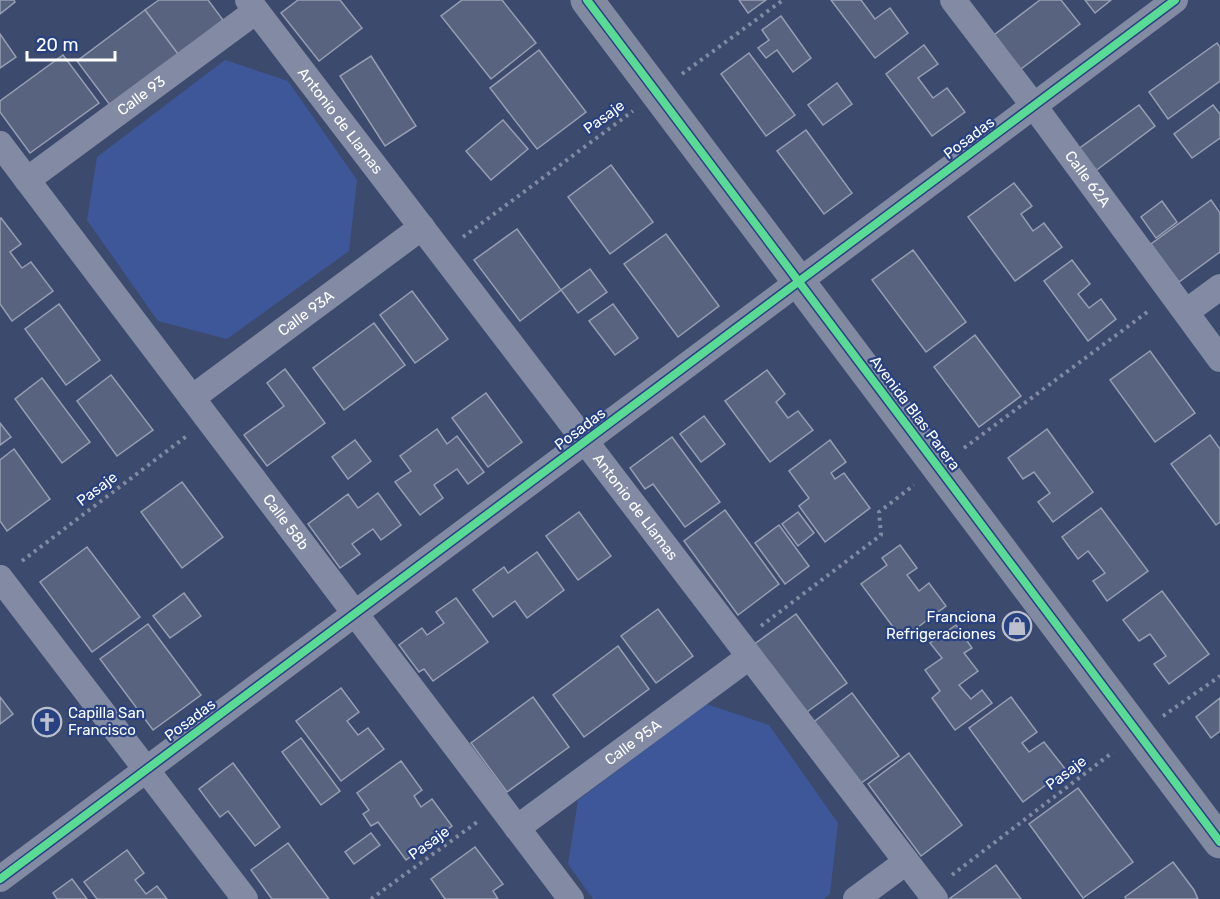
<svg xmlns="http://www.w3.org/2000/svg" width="1220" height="899" font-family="Rubik,sans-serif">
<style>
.green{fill:#3d5798}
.building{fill:#58637f;stroke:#969eb2;stroke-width:1.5}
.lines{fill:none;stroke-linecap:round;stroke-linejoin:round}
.path{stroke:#828ba3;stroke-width:4;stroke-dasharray:3 4.5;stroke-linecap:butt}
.street{stroke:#828ba3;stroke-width:26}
.primary{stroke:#818aa1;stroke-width:33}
.cycleway-casing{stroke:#284181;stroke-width:11}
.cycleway{stroke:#5adb95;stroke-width:8}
.labels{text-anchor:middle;stroke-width:4.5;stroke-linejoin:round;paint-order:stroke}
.street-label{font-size:15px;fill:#fff;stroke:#284181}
.poi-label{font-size:15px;fill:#fff;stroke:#284181;text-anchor:end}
</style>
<rect width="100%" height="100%" fill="#3c4a6d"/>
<g class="green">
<polygon points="225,60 288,81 357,180 349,251 227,339 158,321 87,220 97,157"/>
<polygon points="706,704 769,725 838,823 830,894 824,899 593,899 568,864 578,800"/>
</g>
<g class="building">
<polygon points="0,0 14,0 15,2 0,14"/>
<polygon points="159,0 208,0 223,20 178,54 145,10"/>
<polygon points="298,0 340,0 362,28 319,61 281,13"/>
<polygon points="462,0 502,0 536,43 491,79 441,16"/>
<polygon points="739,0 766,0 748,13"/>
<polygon points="831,0 861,0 875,19 890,8 908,33 875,58"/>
<polygon points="1040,0 1061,0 1080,24 1017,72 990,38"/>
<polygon points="1085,0 1111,0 1095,13"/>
<polygon points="145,10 178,54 110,105 77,61"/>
<polygon points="781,16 811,58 793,72 777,50 766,58 758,48 769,40 762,30"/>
<polygon points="0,34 16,57 0,68"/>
<polygon points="1217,43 1220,47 1220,81 1168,119 1149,92"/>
<polygon points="924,45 938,64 918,78 933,98 947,88 965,112 932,136 886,74"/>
<polygon points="539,50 586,112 537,149 490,88"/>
<polygon points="749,53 795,115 766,136 721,74"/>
<polygon points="63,55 99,103 30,153 0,112 0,101"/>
<polygon points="371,56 416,126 385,146 340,76"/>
<polygon points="837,83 852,104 823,125 808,105"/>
<polygon points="1139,105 1155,126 1094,172 1077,150"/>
<polygon points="1213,105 1220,114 1220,138 1192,158 1174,134"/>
<polygon points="503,120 528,149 491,180 466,151"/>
<polygon points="806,130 852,193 824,214 777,151"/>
<polygon points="611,165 653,222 610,254 568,197"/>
<polygon points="1014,183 1032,206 1021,214 1033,231 1044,223 1062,247 1015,281 968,217"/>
<polygon points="1211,200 1220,213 1220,252 1179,282 1151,244"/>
<polygon points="1162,201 1177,222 1156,238 1141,217"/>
<polygon points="1,218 21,244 10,252 22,268 31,262 53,291 12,321 0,304 0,219"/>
<polygon points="517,229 561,290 520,321 474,260"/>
<polygon points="666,234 719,306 678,337 624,264"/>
<polygon points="913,250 966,322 926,352 872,280"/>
<polygon points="1072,260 1090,284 1078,294 1089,308 1101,299 1116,319 1088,341 1044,281"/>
<polygon points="590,269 607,292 578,313 561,290"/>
<polygon points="412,291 448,339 415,363 380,315"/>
<polygon points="59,304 100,360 66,385 25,329"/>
<polygon points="613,304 638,338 615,355 589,321"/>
<polygon points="374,323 405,365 344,410 313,368"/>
<polygon points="975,335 1021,396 979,427 934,367"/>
<polygon points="1150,351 1195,413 1155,442 1110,380"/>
<polygon points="285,369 325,423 267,466 244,435 284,406 267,383"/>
<polygon points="767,370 785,394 776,402 788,418 798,411 813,430 770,462 725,401"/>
<polygon points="111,375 153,430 117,456 77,401"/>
<polygon points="42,378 90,442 62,463 15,399"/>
<polygon points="486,393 522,442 488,467 452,418"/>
<polygon points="704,416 725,444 701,462 680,434"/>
<polygon points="0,423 11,437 0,445"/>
<polygon points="437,429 447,444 457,436 484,472 468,484 457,469 434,485 443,498 420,515 395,482 411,471 400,456"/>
<polygon points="1047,429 1093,492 1053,522 1038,502 1050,493 1034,472 1023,479 1008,458"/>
<polygon points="1210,435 1220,449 1220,522 1216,525 1171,464"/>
<polygon points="672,437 720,502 685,527 653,484 645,489 630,468"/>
<polygon points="355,440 371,461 348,479 332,457"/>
<polygon points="830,440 846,462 831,473 835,479 844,473 870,508 825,542 799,506 809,498 789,471"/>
<polygon points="14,449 50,499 7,531 0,521 0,460"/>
<polygon points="182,482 223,537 182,568 141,512"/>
<polygon points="378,493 401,525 381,540 373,529 352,544 360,554 340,568 308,524 348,494 358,508"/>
<polygon points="1101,508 1148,571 1107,601 1093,581 1105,573 1088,551 1078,559 1062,537"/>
<polygon points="725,510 779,584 738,615 684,541"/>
<polygon points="579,512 611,556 578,580 546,536"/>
<polygon points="798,512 814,533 798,546 782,524"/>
<polygon points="779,525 809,566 785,584 755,543"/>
<polygon points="900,545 917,568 907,575 919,591 929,583 946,606 902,639 861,584 887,565 882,558"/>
<polygon points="87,547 140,617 92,652 40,582"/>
<polygon points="537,552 564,590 527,618 515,601 493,617 473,590 504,567 508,573"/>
<polygon points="1162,591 1209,654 1169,684 1154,664 1166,656 1150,634 1139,641 1123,620"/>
<polygon points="184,593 201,616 170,638 153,616"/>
<polygon points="456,598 488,642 433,681 424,669 419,672 399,645 422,628 427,635 444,623 436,612"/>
<polygon points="658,609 693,656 656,683 621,636"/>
<polygon points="796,614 847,683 804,714 753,645"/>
<polygon points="148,624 201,695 153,730 100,659"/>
<polygon points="956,625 972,648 964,653 978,671 959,685 971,699 982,690 992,703 955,730 932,698 940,691 925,670 942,658 930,643"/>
<polygon points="618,646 649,689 584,737 553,695"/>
<polygon points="341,688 359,712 347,721 358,735 368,728 384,749 341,781 296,721"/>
<polygon points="852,693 899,756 857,786 811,724"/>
<polygon points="0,697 13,714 0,724"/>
<polygon points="533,697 569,747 507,792 471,743"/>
<polygon points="1011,697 1037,732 1022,743 1029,752 1044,742 1066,770 1023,802 969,728"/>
<polygon points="1220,698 1220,731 1211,738 1196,717"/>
<polygon points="301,738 340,791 321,805 282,752"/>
<polygon points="909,753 962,825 921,856 868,784"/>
<polygon points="401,761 422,790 414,796 421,807 432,799 452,826 406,860 378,822 371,826 363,814 369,810 357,793"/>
<polygon points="233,763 280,827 255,846 228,811 220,817 199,789"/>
<polygon points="1078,788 1133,862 1083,898 1029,824"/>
<polygon points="371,833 380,845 354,864 345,852"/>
<polygon points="288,843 329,899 272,899 251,870"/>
<polygon points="475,847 503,884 493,891 498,899 445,899 431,879"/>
<polygon points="127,850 144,873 135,880 146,894 157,886 167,899 97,899 84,882"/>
<polygon points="1173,862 1194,890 1198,899 1126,899 1125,897"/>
<polygon points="996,865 1021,899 949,899 960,891"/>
<polygon points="72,879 87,899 57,899 53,893"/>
</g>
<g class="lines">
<g class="path">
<polyline points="682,74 783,0"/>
<polyline points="463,237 633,111"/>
<polyline points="964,448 1150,310"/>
<polyline points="22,561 188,435"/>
<polyline points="761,626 881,535 879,512 914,485"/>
<polyline points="1163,716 1220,676"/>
<polyline points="952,875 1113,752"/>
<polyline points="371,899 480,820"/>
</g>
<g class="street">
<path id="s1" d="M248 0 935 899"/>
<path id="s2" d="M953 0 1034 106 1220 359"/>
<path id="s3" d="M0 144 571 899"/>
<path id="s4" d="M27 180 256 11"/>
<polyline points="1186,312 1220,287"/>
<path id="s5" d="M192 398 422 227"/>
<polyline points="0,578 245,899"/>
<path id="s6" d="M517 828 749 657"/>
<polyline points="0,879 1175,0"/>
<polyline points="856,899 906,862"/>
</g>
<polyline class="primary" points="587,0 1220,842"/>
<g class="cycleway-casing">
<g id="cycleway">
<polyline points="587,0 1220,842"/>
<polyline points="0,879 1175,0"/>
</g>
</g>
<use href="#cycleway" class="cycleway"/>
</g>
<defs>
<g id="shop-ring" transform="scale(1.5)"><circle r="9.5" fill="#284181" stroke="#bbc0cc" stroke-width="1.5"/><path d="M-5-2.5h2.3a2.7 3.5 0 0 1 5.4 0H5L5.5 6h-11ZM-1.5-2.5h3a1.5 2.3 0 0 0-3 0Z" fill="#bbc0cc"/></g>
<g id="church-ring" transform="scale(1.5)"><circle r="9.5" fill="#284181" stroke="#bbc0cc" stroke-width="1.5"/><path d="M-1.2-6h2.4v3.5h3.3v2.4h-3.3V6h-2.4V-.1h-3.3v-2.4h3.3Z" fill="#bbc0cc"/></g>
</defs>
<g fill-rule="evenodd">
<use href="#shop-ring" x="1017" y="626"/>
<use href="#church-ring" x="47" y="722"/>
</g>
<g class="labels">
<g class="street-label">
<text dy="5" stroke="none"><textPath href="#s4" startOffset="142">Calle 93</textPath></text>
<text transform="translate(604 117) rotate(-36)" y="5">Pasaje</text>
<text dy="5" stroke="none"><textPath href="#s1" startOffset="152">Antonio de Llamas</textPath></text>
<text transform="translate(969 138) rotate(-37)" y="5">Posadas</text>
<text dy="5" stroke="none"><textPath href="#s2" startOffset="224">Calle 62A</textPath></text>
<text dy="5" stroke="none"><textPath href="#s5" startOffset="142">Calle 93A</textPath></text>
<text transform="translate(915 413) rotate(53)" y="5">Avenida Blas Parera</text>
<text transform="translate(580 429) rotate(-37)" y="5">Posadas</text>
<text transform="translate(97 489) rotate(-37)" y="5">Pasaje</text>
<text dy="5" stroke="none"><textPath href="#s1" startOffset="638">Antonio de Llamas</textPath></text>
<text dy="5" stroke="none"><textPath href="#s3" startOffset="474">Calle 58b</textPath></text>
<text transform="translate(190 720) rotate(-37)" y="5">Posadas</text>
<text dy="5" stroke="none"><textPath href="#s6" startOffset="144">Calle 95A</textPath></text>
<text transform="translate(1066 773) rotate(-37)" y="5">Pasaje</text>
<text transform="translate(429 843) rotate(-36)" y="5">Pasaje</text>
</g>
<g class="poi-label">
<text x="996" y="622">Franciona<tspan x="996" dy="17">Refrigeraciones</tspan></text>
<text x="68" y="718" text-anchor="start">Capilla San<tspan x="68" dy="17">Francisco</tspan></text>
</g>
</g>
<path d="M27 51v9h88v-9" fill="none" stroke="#ffffff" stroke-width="3"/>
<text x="36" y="51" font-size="18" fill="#ffffff" stroke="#284181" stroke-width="4.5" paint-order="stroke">20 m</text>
</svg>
